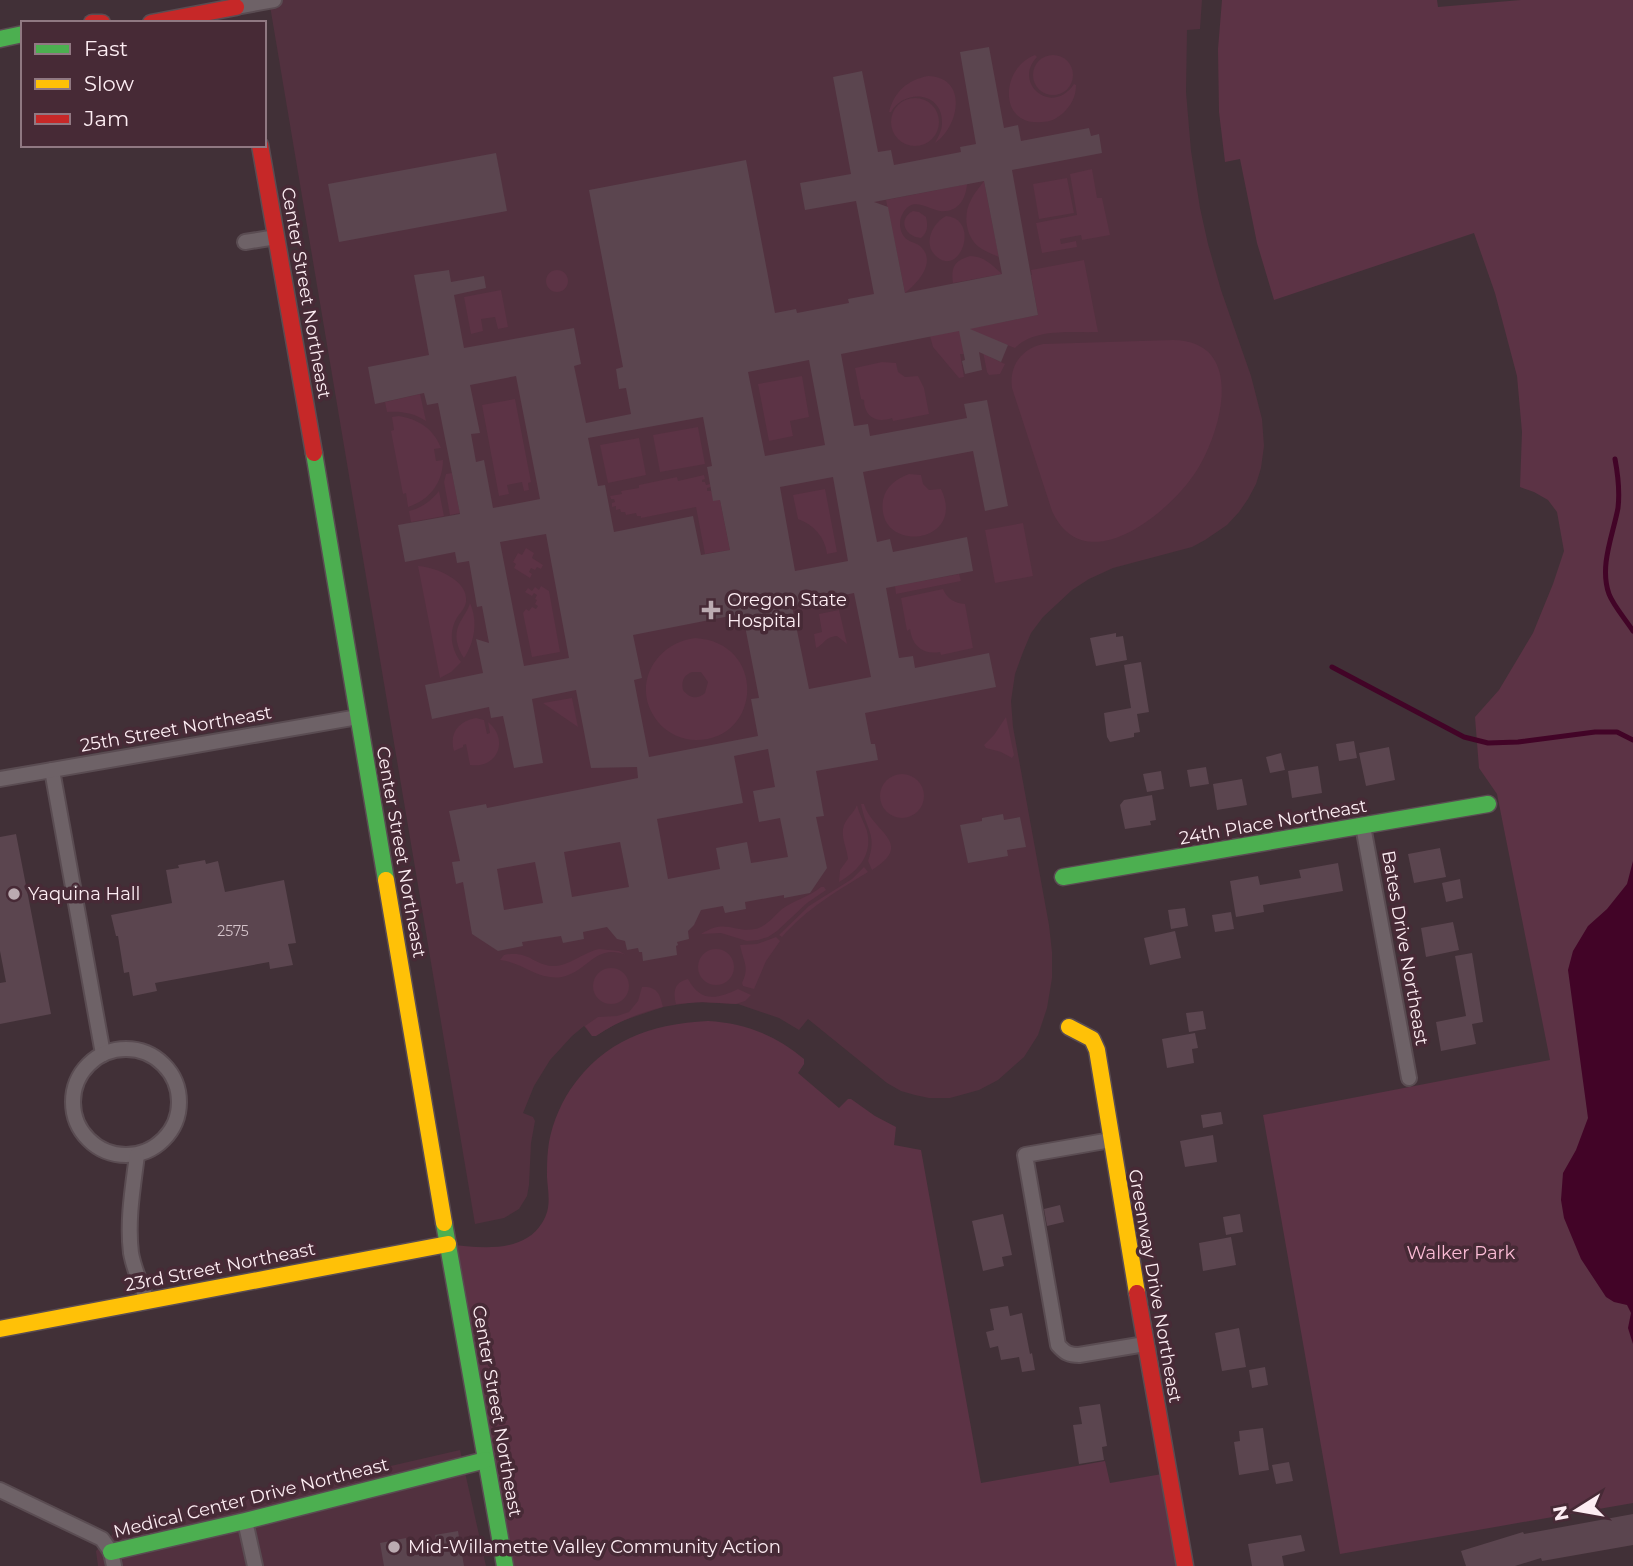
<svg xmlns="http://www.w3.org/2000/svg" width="1633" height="1566" font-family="Montserrat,sans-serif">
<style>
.built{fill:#52313f}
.green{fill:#5c3345;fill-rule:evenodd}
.water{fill:#420427}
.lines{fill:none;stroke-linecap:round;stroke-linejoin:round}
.stream{stroke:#420427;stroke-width:5}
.building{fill:#5b454f;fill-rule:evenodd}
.street-casing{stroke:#5a4c52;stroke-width:18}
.fast-casing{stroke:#5a4c52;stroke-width:19}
.slow-casing{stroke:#5a4c52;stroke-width:19}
.jam-casing{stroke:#5a4c52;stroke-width:19}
.street{stroke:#6e6267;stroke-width:14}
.fast{stroke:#4caf50;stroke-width:16}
.slow{stroke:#ffc107;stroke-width:16}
.jam{stroke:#c62828;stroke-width:16}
.poi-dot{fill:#bbabb1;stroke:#472a36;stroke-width:2.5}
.labels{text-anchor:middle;stroke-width:7;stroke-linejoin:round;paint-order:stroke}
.number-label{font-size:14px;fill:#d4c3ca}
.street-label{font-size:18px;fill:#fdedf3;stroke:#472a36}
.poi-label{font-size:18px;fill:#fdedf3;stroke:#472a36;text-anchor:start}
.park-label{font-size:18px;fill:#fbbbd5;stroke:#472a36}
</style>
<rect width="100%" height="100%" fill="#413037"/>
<g class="built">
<polygon points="269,0 1202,0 1200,29 1187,30 1186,92 1191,151 1200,208 1208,244 1221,290 1251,376 1262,419 1264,446 1261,468 1256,484 1248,499 1239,512 1227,525 1205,540 1192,547 1113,568 1089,579 1072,590 1043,617 1031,633 1023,652 1015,674 1011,701 1013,727 1049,925 1052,952 1052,978 1047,1008 1038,1035 1024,1057 998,1080 979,1090 950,1098 929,1098 915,1095 901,1091 887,1083 808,1019 799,1030 779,1018 738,1004 694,1002 663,1007 619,1022 595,1036 592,1036 584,1026 572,1036 550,1060 534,1086 523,1113 533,1117 535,1121 531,1143 529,1185 527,1196 519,1209 504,1218 475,1224"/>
<polygon points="460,1450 486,1566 98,1566 96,1551 118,1529"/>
</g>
<g class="green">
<polygon points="1222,0 1437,0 1438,7 1521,0 1633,0 1633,1503 1340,1554 1263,1115 1550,1060 1497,794 1479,768 1475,717 1499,690 1533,633 1553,584 1564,551 1557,512 1548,500 1534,492 1520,487 1522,432 1517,376 1495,293 1474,233 1274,300 1257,243 1240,159 1225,162 1219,112 1218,49"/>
<path d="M1035 55 1037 57C1012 83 1052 117 1074 84L1076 85C1076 97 1071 106 1062 114 1056 119 1050 122 1042 122 998 127 1000 68 1035 55Z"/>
<circle cx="1053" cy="75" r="20"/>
<path d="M928 76C968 77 960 126 935 143 938 137 942 131 942 123 943 92 905 88 891 112H889C894 92 907 80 928 76Z"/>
<circle cx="915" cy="122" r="24"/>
<polygon points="1092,169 1097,198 1102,198 1110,235 1082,240 1081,235 1060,239 1061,244 1076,241 1077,247 1042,253 1036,223 1077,215 1070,174"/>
<polygon points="1067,178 1074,213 1039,219 1033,184"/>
<path d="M984 181 999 257C992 254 984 251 979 247 965 236 963 214 971 200 974 193 980 187 984 181Z"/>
<path d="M967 184C966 200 957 213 940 211 926 209 912 195 902 215 898 223 900 235 908 240 912 243 918 243 922 248 936 263 917 284 905 293L886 200Z"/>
<path d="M913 211 919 212 926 217C928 226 928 232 921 238 905 237 897 219 913 211Z"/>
<path d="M946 216C982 219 959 282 934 254 923 241 934 222 946 216Z"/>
<path d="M970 256C984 256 992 265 1002 274L953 283C951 267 954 261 970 256Z"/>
<path d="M1084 260 1098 332C1071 333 1035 328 1015 348L997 341 990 357 1005 364 1000 374 989 375 987 372 982 347 963 351 964 354H960L964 377 959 378 933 347 930 336 1038 315 1031 275H1032L1031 270Z"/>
<circle cx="557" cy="281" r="11"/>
<polygon points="501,290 508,327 498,329 495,317 481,319 483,331 471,334 464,297"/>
<path d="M1173 340C1246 341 1222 430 1197 470 1171 512 1085 583 1052 511L1012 388C1009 366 1021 349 1043 344Z"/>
<path d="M882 362 896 363 898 372 905 377 918 376 924 388 929 414 893 421 892 418C876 424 864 416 864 400L861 399 855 368Z"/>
<polygon points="802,376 809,417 790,421 793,436 769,441 758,384"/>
<path d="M420 394 426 421C414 413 401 411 387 412L385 402Z"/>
<polygon points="515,399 531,482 528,483 529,490 524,491 522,482 507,485 509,494 499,496 482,405"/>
<path d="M399 416C418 419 434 429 441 448L434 449 436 461 443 460C443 482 430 500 408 507L406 493 403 494 391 431 394 430 392 417Z"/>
<polygon points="698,427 705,464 660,472 653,435"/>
<polygon points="639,438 646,475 608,483 600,445"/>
<polygon points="452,473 460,513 450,515 444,482 446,474"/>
<path d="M909 474 921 475 923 484 929 490 941 489C968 545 875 555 883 500 886 486 896 479 909 474Z"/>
<polygon points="704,475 705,479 702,480 702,482 705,482 706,485 710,484 711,487 707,488 707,491 711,491 720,500 730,550 705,554 696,507 641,518 641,516 637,516 636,513 626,515 625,512 621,512 620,509 616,510 616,506 612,507 612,503 615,502 614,499 611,499 610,496 622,494 621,491 639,488 639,485 677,477 678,481"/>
<path d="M825 489 837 552 827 554C825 537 814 525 798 519L793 495Z"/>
<path d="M439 491 444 516 411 522 409 511C422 508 431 501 439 491Z"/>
<polygon points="1023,523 1033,576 995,583 985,530"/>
<polygon points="526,548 534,553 532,558 543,565 541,569 537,567 535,570 531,568 529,572 532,574 530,578 514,568 516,564 513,562 518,553 522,555"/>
<path d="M418 566C435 567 469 580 466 602 465 608 461 612 458 616 448 631 451 649 461 662L451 672 440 678Z"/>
<polygon points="959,574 961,581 896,594 895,586"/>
<polygon points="541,586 549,591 560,652 532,657 523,613 526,609 529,611 532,607 536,609 538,606 535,604 537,600 535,599 537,595 534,593 532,596 525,592 528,588 532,591 535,587 539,590"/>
<path d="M943 589C947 599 955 603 965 604L973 648 941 655 940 652C923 655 912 646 910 629L907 631 901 598Z"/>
<path d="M470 603C478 621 475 642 464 658 456 646 453 632 462 619 465 613 468 610 470 603Z"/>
<path d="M839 610 847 644 837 636C824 637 825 644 816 648L814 634 822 632 819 614Z"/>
<path d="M695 638C767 642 762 740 696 740 682 740 667 733 658 722 630 688 654 643 695 638ZM692 672H701L708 682 705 693C697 700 689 698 683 690 681 681 684 675 692 672Z"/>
<polygon points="572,698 578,727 543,703"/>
<polygon points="1006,717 1014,755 1012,758 1001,752 986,748 984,745 994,735"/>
<path d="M476 718 484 720 487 734 490 733 488 722C510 740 497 769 470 765L466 744 463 745V747L454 751C449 734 458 721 476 718Z"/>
<circle cx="902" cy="796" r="22"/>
<path d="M861 804H864C872 832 916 843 872 870L868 861C878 835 865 828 861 804Z"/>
<path d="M857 805C859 814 864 822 867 831 873 855 858 871 839 882L840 870 848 859C847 848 840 836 844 825 847 817 854 813 857 805Z"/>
<path d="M864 867 868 872C837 891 806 909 782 937L779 935 809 906 852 879Z"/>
<path d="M821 887H824L826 890 807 903 777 931 768 937 758 940 747 941 721 933 701 934C726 918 734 933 755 929 767 926 773 917 782 909 794 900 809 897 821 887Z"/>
<path d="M776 937 780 941 766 961 754 989 743 986 742 983C750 967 743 961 740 945L757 944Z"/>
<path d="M599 949 619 951 626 955C595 943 588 972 562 977 539 981 522 962 500 960L504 955C529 950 532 964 552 966 568 967 582 953 599 949Z"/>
<circle cx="716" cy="967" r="18"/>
<circle cx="611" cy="986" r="18"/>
<path d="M688 979C701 1003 717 999 738 989L751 995 745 1001 736 1004 703 1002 676 1004C673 992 674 982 688 979Z"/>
<path d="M642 987C657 986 660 994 663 1007 638 1013 617 1022 596 1036H592L585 1026 598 1017 617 1016 629 1012 638 1001Z"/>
<path d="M708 1021C745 1023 775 1035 804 1059V1064L798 1073 839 1108 848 1099H851L875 1116 896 1127 894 1145 921 1150 981 1483 1105 1461 1110 1483 1168 1473 1185 1566H505L448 1244C478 1248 523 1254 542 1223 552 1208 548 1193 547 1177 547 1168 547 1159 548 1150 550 1129 559 1107 570 1090 604 1040 650 1024 708 1021Z"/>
</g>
<polygon class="water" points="1633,861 1633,1344 1628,1328 1631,1313 1627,1305 1614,1302 1606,1297 1581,1259 1564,1218 1561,1200 1563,1173 1576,1150 1588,1118 1568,970 1573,951 1588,926 1607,909 1627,884"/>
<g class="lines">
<g class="stream">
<path d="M1615 459C1618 475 1620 491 1618 508 1613 535 1599 566 1609 594 1613 605 1626 620 1633 631"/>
<polyline points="1332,667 1464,737 1488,743 1518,742 1595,732 1617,732 1633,740"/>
</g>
</g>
<g class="building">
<path d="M989 47 1004 128 1018 125 1021 141 1089 128 1091 136 1099 134 1102 153 1012 170 1038 315 970 329 1008 345 1001 362 979 352 982 370 965 374 962 361 965 360 959 331 841 354 854 426 868 424 870 436 967 418 964 404 987 400 1008 506 985 511 973 451 863 472 877 542 890 539 893 552 967 537 973 571 886 588 899 658 913 656 915 668 989 653 996 687 865 713 871 744H875L878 760 816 771 824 816 816 817 827 868 810 893 784 898V895L745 902 746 909 725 913 723 906 701 910 694 925 688 931 689 939 677 942 678 945 676 946 677 955 643 961 642 952H639L638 948 627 950 625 941 617 939 607 927 583 932 584 939 563 943 561 936 522 942 523 946 498 951 472 934 463 882 456 884 452 862 460 861 449 811 486 804 487 808 638 778 637 767 591 768 576 690 532 699 543 763 514 768 503 716 491 718 489 707 432 719 425 685 483 673 476 639 489 643 482 606 477 607 469 561 457 563 455 552 405 562 398 525 460 514 438 403 427 405 424 393 375 404 368 367 429 355 414 275 449 270 451 282 484 276 486 288 454 295 464 348 574 328 581 364 574 366 586 423 631 414 626 388 619 389 616 369 623 367 589 190 746 160 775 313 796 309 797 313 849 303 848 299 874 294 856 201 805 210 800 183 851 174 833 77 862 71 878 152 891 150 894 165 961 152 960 147 976 144 960 52ZM984 181 1002 274 905 293 888 207 874 202ZM809 360 825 445 765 456 748 372ZM516 376 540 499 493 508 484 460 476 462 471 434 480 433 470 385ZM703 417 712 466 707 467 713 501 720 500 730 550 701 555 693 516 614 532 605 485 598 486 588 438ZM833 477 848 561 795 571 780 487ZM546 534 569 658 524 666 500 542ZM854 593 871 677 809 689 792 606ZM735 615 736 618 743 616 759 698 751 699 758 736 649 757 634 680 642 678 633 635ZM768 749 775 787 753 791 759 822 780 818 788 857 751 863 747 842 716 848 720 869 668 879 657 819 743 803 734 756ZM620 842 629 887 572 897 564 852ZM535 862 543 903 504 910 497 869Z"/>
<polygon points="496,153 507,211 339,242 328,184"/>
<polygon points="1116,633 1116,637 1123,636 1127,660 1096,666 1090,638"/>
<polygon points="1141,662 1149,712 1137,714 1140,732 1134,733 1134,737 1110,742 1107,737 1104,713 1131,708 1124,665"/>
<polygon points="1354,741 1357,758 1339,761 1336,744"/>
<polygon points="1389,747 1395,780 1366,786 1359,753"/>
<polygon points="1281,753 1285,770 1270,773 1266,757"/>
<polygon points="1318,766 1322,793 1292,798 1288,771"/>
<polygon points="1206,767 1209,784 1190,787 1187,770"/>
<polygon points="1161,771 1164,789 1147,792 1143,774"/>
<polygon points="1242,779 1247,805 1217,810 1213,784"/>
<polygon points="1152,795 1156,820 1150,821 1151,825 1125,829 1120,805 1124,800"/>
<polygon points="1003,814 1004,820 1020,817 1026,847 1007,850 1008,856 968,863 960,825 982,821 982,818"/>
<polygon points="16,834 51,1014 0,1024 0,983 6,982 0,951 0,837"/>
<polygon points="1440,848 1446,877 1414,883 1408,854"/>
<polygon points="205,860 206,864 218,861 225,892 284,880 296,943 288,944 293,965 270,969 269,962 155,983 157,991 133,996 129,972 124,973 118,936 116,936 111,915 172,903 166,870 179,868 178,865"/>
<polygon points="1338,863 1343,891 1263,905 1264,912 1236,917 1230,881 1258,876 1260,885 1301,878 1299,870"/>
<polygon points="1460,879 1463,898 1446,902 1442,883"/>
<polygon points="1185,908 1188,926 1171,929 1168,910"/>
<polygon points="1231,912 1234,929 1215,932 1212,915"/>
<polygon points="1453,922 1459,950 1426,957 1421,928"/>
<polygon points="1175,931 1181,958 1150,965 1144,938"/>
<polygon points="1472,953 1483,1022 1472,1024 1476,1044 1441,1051 1436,1022 1466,1016 1455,956"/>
<polygon points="1203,1011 1206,1029 1189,1032 1186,1013"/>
<polygon points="1195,1033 1198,1048 1192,1049 1194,1063 1167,1068 1162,1039"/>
<polygon points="1221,1112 1223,1124 1203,1128 1201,1115"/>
<polygon points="1213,1135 1217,1162 1185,1167 1180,1141"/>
<polygon points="1060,1205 1064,1222 1047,1226 1044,1209"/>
<polygon points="1003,1214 1012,1255 1002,1257 1004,1266 983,1271 972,1221"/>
<polygon points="1240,1214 1243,1232 1226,1235 1223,1217"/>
<polygon points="1231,1237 1236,1265 1203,1271 1199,1243"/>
<polygon points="1008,1306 1010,1316 1022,1313 1030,1354 1032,1353 1035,1370 1022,1372 1019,1357 1001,1360 998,1346 990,1348 986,1332 994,1330 990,1309"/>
<polygon points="1239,1328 1246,1367 1222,1371 1215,1333"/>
<polygon points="1265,1367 1268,1385 1252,1388 1249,1370"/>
<polygon points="1100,1404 1107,1446 1102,1447 1104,1460 1079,1464 1073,1425 1082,1424 1079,1407"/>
<polygon points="1263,1428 1269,1470 1239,1475 1234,1442 1240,1441 1239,1431"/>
<polygon points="1289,1462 1293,1481 1276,1484 1272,1465"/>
<polygon points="1633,1514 1633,1545 1542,1561 1541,1558 1515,1566 1466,1566 1461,1551 1523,1532 1524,1534"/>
<polygon points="458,1531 464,1566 384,1566 380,1543 406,1538 409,1556 438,1551 435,1535"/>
<polygon points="1301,1535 1305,1551 1282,1556 1284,1566 1252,1566 1248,1544"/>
</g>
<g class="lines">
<g class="street-casing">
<g id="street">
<polyline points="236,7 274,0"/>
<polyline points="245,242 276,237"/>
<polyline points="52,770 103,1054"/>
<polyline points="0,779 358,717"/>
<polyline points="1363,826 1409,1078"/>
<circle cx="126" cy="1102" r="53"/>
<path d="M1111 1140 1025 1155 1058 1345C1065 1353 1069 1355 1079 1355L1145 1344"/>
<path d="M137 1155C133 1187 127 1220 131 1253 134 1270 141 1285 147 1300"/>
<polyline points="0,1490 102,1539 111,1552 114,1566"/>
<polyline points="245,1521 255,1566"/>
</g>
</g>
<g class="fast-casing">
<g id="fast">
<polyline points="0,39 23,34"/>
<polyline points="314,453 386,880"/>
<polyline points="1063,877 1488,804"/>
<polyline points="444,1223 505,1566"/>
<polyline points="111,1552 245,1521 486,1460"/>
</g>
</g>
<g class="slow-casing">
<g id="slow">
<polyline points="386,880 444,1223"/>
<polyline points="1069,1027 1092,1039 1097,1050 1137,1293"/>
<polyline points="0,1329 448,1244"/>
</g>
</g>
<g class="jam-casing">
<g id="jam">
<polyline points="92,23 102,23"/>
<polyline points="151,23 236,7"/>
<polyline points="260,145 314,453"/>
<polyline points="1137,1293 1185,1566"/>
</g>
</g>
<use href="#street" class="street"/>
<use href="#fast" class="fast"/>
<use href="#slow" class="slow"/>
<use href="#jam" class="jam"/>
</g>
<g class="poi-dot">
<path d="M707.5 599.5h7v7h7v7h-7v7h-7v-7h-7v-7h7z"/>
<circle cx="14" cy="894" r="7"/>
<circle cx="394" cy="1547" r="7"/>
</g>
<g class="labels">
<g class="number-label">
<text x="233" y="936">2575</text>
</g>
<g class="street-label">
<text transform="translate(306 293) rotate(80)" y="6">Center Street Northeast</text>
<text transform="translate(176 729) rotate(-10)" y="6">25th Street Northeast</text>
<text transform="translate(1273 822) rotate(-10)" y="6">24th Place Northeast</text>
<text transform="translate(401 852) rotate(80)" y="6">Center Street Northeast</text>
<text transform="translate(1405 948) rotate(80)" y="6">Bates Drive Northeast</text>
<text transform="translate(220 1267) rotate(-11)" y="6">23rd Street Northeast</text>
<text transform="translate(1155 1286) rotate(80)" y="6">Greenway Drive Northeast</text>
<text transform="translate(497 1411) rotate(80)" y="6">Center Street Northeast</text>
<text transform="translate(251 1498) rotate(-14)" y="6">Medical Center Drive Northeast</text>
</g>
<g class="poi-label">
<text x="727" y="606">Oregon State<tspan x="727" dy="21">Hospital</tspan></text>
<text x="28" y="900">Yaquina Hall</text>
<text x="408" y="1553">Mid-Willamette Valley Community Action</text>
</g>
<g class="park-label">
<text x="1461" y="1259">Walker Park</text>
</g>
</g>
<rect x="21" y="21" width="245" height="126" fill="#472a36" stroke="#907882" stroke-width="2"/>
<rect x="35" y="44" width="35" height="10" fill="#4caf50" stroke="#907882" stroke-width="2"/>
<text x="84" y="56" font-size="21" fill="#fdedf3">Fast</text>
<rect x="35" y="79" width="35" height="10" fill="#ffc107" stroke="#907882" stroke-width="2"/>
<text x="84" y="91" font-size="21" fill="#fdedf3">Slow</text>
<rect x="35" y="114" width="35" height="10" fill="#c62828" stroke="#907882" stroke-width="2"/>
<text x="84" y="126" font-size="21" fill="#fdedf3">Jam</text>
<g transform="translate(1577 1510) rotate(259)" stroke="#472a36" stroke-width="5" paint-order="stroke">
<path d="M0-5L12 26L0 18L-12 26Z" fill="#fdedf3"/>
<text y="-10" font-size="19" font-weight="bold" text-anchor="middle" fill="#fdedf3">N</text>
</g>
</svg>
